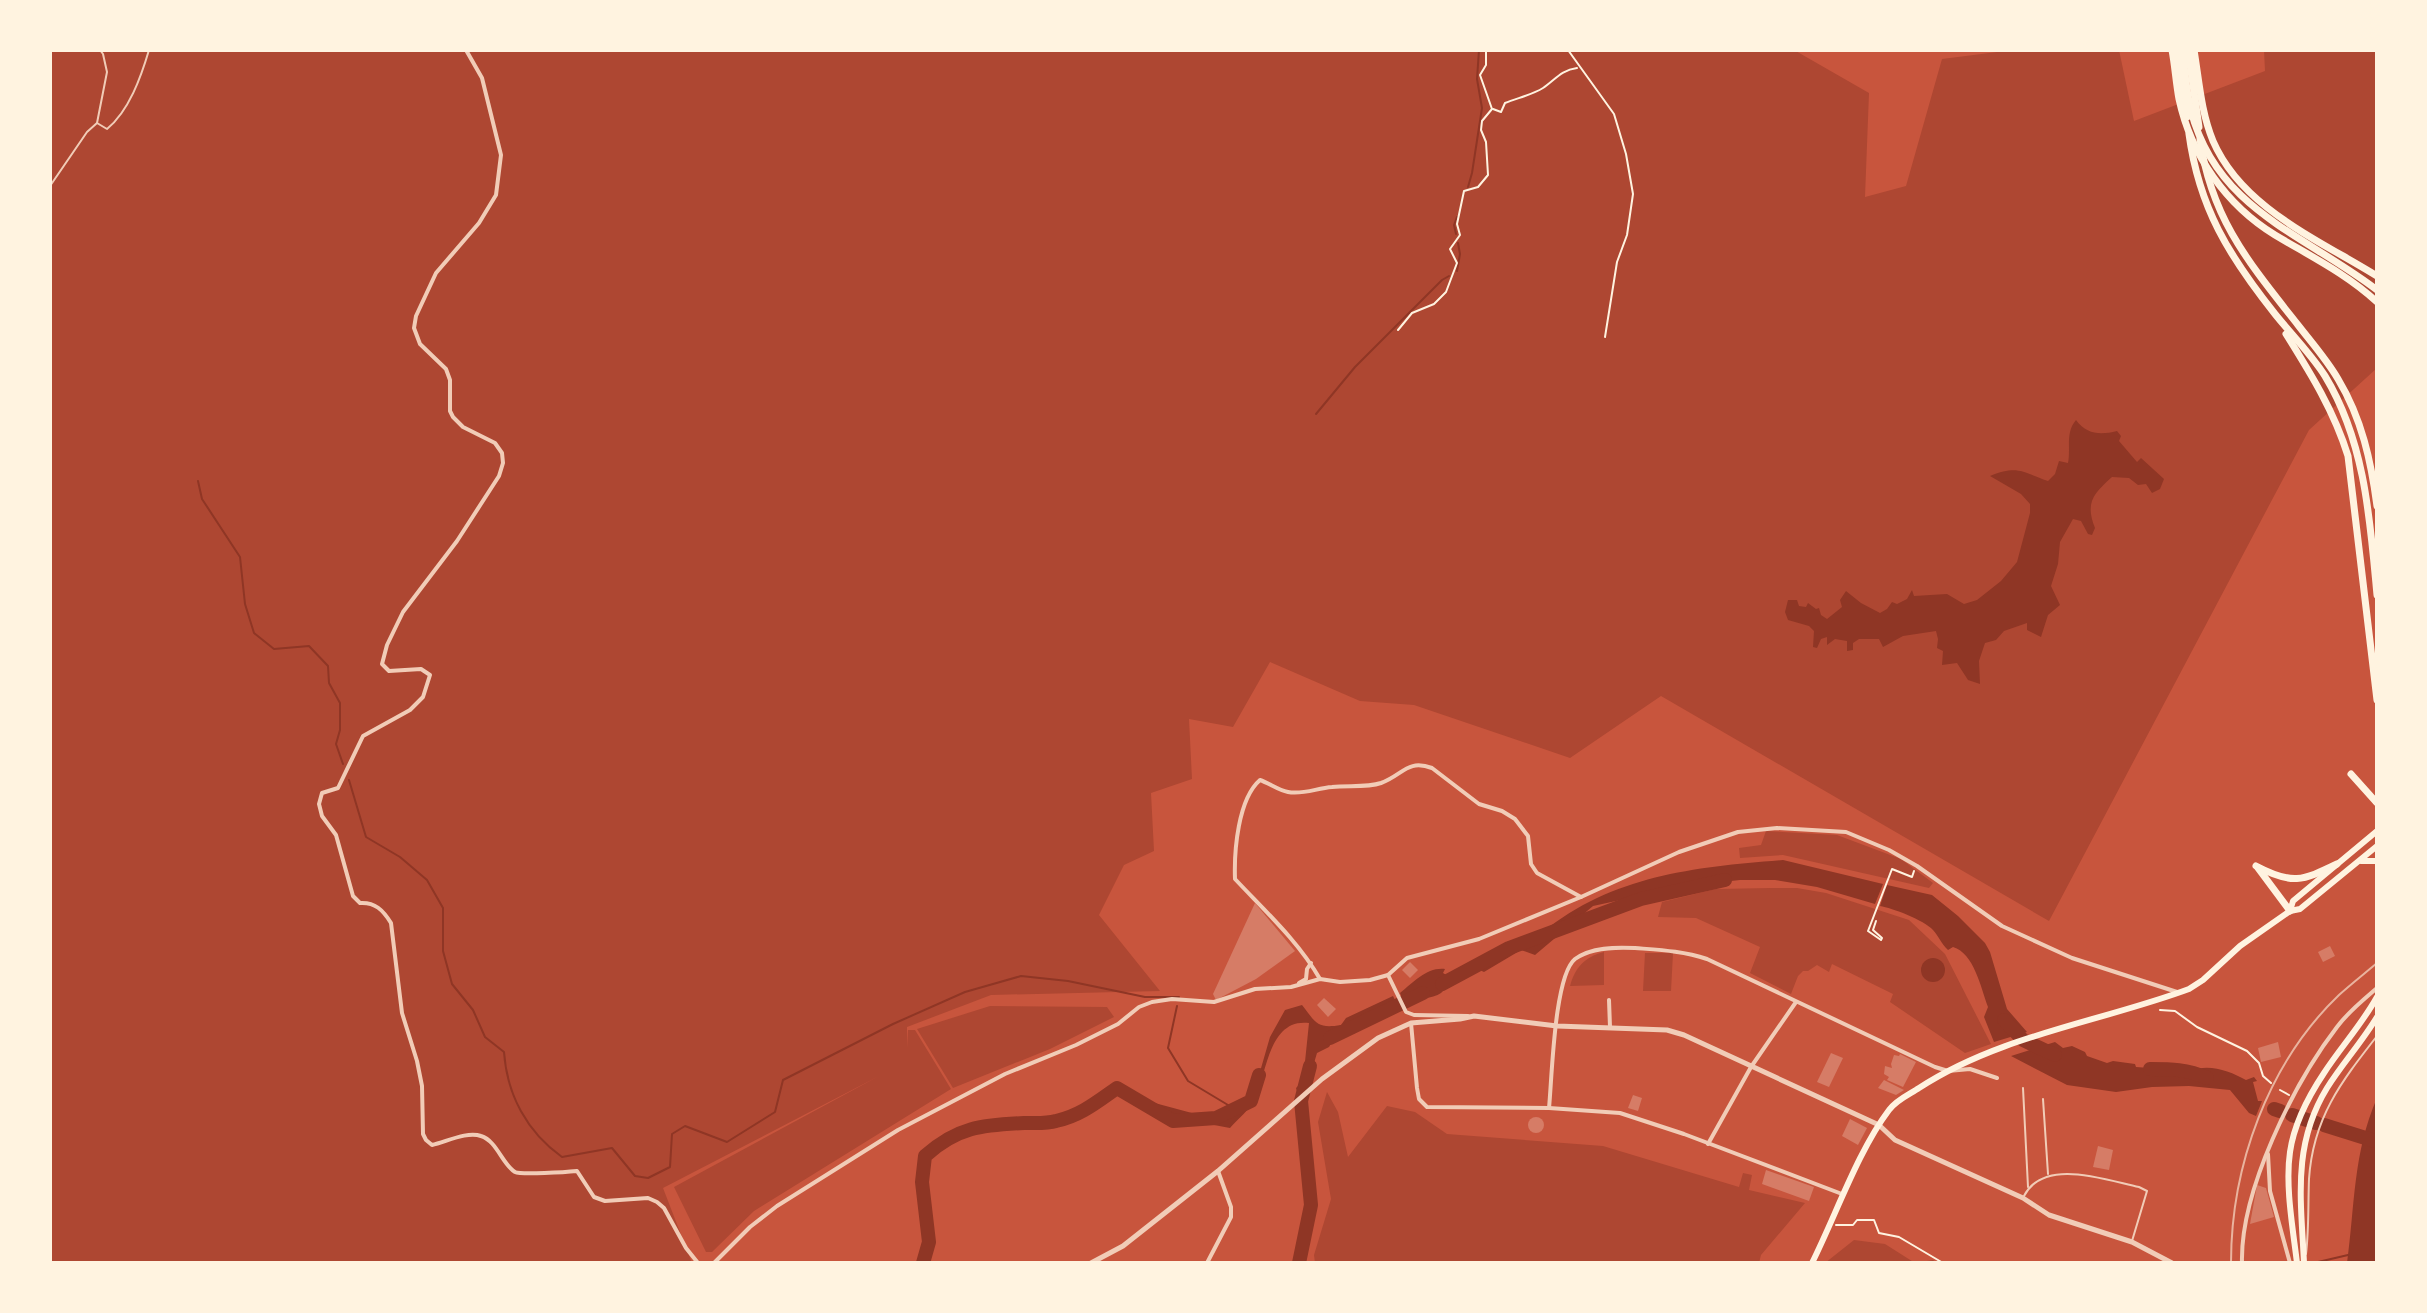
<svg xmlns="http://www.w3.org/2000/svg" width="2427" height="1313" font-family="'DejaVu Sans',sans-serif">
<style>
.green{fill:#ae4732}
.water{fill:#8f3625}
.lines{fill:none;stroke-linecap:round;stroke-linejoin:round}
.stream{stroke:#8f3625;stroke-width:2}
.river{stroke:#8f3625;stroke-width:14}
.building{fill:#d67c66}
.path{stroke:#fff3e0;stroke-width:2}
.service{stroke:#f1ccb7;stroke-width:2}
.minor{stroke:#f1ccb7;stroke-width:4}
.tertiary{stroke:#f1ccb7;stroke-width:5}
.primary{stroke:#fff3e0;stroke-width:6}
.trunk{stroke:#fff3e0;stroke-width:7}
.motorway{stroke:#fff3e0;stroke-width:7}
.rail{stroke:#e9b49f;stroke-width:2}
</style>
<rect width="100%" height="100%" fill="#c8553d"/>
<g class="green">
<polygon points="50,50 1794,50 1869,93 1865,197 1906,186 1942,59 2013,50 2119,50 2134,121 2265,71 2264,50 2377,50 2377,368 2309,430 2049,921 1661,696 1570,758 1414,705 1360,701 1270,662 1233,727 1189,719 1192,779 1151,793 1154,851 1124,865 1099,915 1160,991 991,995 907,1027 907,1048 908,1030 915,1030 951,1089 754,1211 712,1252 706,1252 674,1187 879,1076 663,1188 692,1263 50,1263"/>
<polygon points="1766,831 1837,835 1901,859 1933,883 1929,888 1783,855 1740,858 1739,848 1761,845"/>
<polygon points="1770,888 1797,888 1826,893 1909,920 1945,954 1991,1044 1965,1053 1890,1002 1893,994 1832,964 1829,972 1817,965 1808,971 1803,971 1798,976 1791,994 1750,973 1760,947 1696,918 1658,917 1662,902 1716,889"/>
<path d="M1604 952V985L1570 986C1575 967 1585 957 1604 952Z"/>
<polygon points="1645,953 1673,953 1671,991 1643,991"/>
<polygon points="990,1006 1107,1007 1114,1017 1050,1049 953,1088 917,1029"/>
<polygon points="1327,1092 1338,1112 1348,1157 1387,1106 1415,1112 1447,1134 1603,1146 1739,1187 1743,1173 1752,1175 1749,1190 1805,1203 1761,1255 1759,1263 1315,1263 1314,1255 1331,1199 1318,1122"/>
<polygon points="1854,1240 1885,1244 1915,1263 1933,1260 1937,1263 1825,1263"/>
</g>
<g class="water">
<path d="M2076 420C2087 435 2101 435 2117 431L2121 436 2119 441 2137 462 2141 458 2164 479 2160 489 2152 493 2146 484 2138 485 2129 478 2112 477C2093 494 2085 503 2095 528L2092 535 2088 534 2081 521 2073 519 2060 542 2058 564 2051 586 2060 605 2048 615 2041 637 2027 630V623L2004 631 1996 640 1985 643 1979 661 1980 684 1968 680 1957 663 1942 665 1943 651 1937 648 1938 639 1936 631 1903 636 1883 647 1879 639H1859L1853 643V650L1847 651V641L1835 639 1827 645V637L1821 639 1817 648 1813 647 1814 631 1809 626 1788 620 1785 612 1788 600H1797L1799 606 1806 607 1808 603 1816 609 1819 608 1821 615 1827 619 1842 607 1840 600 1846 591 1861 603 1880 613 1887 609 1892 602 1897 604 1907 599 1912 590 1914 596 1947 594 1964 604 1977 600 2001 581 2017 562 2030 513V504L2021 494 1990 476C2018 465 2022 472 2048 481L2055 474 2059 461 2068 463C2071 448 2065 433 2076 420Z"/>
<path d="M1783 860 1883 884 1875 904 1817 887 1775 880H1740L1685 886 1593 906 1535 955 1521 950 1484 972C1464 962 1454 983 1441 993 1433 999 1414 999 1403 1001L1400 993C1414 982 1427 967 1445 969L1443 973 1448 976 1469 964 1483 965 1499 959 1511 943 1542 941 1543 932C1613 875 1696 867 1783 860Z"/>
<path d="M1887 885 1932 895 1958 916 1985 943 1990 952 2007 1009 2027 1032 1994 1042 1984 1017 1988 1007C1981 988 1974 953 1953 947L1948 950C1941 943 1939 937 1933 930 1924 920 1892 908 1880 906Z"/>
<circle cx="1933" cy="970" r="12"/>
<path d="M1393 996 1397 1004 1350 1026 1341 1039H1334L1329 1047 1317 1053 1309 1080 1297 1091 1296 1088 1303 1081 1309 1023C1269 1018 1267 1072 1255 1099 1250 1109 1238 1119 1230 1128L1145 1112 1151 1102 1203 1116 1251 1103 1270 1037 1285 1010 1302 1005C1316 1023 1317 1029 1341 1025L1346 1018Z"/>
<path d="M2055 1042 2063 1048 2072 1046 2085 1052 2087 1056 2107 1063 2113 1061 2135 1064 2136 1067 2191 1071C2208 1063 2230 1071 2246 1080L2254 1077 2257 1081 2253 1082 2258 1101H2262L2256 1116 2249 1113 2230 1090 2189 1086 2152 1087 2116 1092 2067 1085 2011 1056Z"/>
<path d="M2377 1098V1263H2347C2355 1205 2353 1153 2377 1098Z"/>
</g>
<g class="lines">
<g class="stream">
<polyline points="1468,187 1472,173 1482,108 1477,79 1479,50"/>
<polyline points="1456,234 1454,225 1457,217"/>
<polyline points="1457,271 1460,254 1458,243"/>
<polyline points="1316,414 1355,367 1442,280 1449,276"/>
<polyline points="198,481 202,499 240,557 245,604 254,633 274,649 309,646 328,666 329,683 340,703 340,730 336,744 343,764"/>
<path d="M349 780 366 837 400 857 427 880 443 908V951L452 984 473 1010 485 1037 504 1052C507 1095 527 1132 562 1157L612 1148 635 1176 648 1178 670 1167 672 1134 685 1126 727 1142 775 1112 783 1080 893 1024 965 992 1021 976 1068 981 1145 997H1179"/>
<polyline points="1177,1006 1168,1048 1188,1081 1233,1108"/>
<polyline points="2318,1262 2348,1255"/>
</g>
<g class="river">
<polyline points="1442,984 1509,948 1641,899 1725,880"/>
<polyline points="2004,1020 2023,1040 2055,1055"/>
<polyline points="1330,1038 1423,993"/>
<path d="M2150 1069C2171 1069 2187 1069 2207 1078"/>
<polyline points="2274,1109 2280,1111"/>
<polyline points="2292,1115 2316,1123"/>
<polyline points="2324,1125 2375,1141"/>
<path d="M923 1263 929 1242 922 1182 925 1156C957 1127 982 1125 1024 1123 1035 1123 1046 1124 1056 1121 1080 1116 1097 1102 1117 1088L1173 1121 1216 1118 1251 1101 1259 1075"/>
<polyline points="1299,1263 1311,1205 1301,1101 1310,1066"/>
</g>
</g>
<g class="building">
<polygon points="1255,903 1295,951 1256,979 1216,1000 1213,994"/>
<polygon points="2330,946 2335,956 2323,962 2318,952"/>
<polygon points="1410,962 1418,970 1410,978 1402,970"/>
<polygon points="1324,998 1336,1009 1328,1017 1317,1005"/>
<polygon points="2278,1042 2281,1057 2261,1062 2258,1048"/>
<polygon points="1831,1053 1843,1058 1829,1087 1817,1082"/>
<polygon points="1900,1054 1916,1062 1903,1087 1887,1080 1889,1077 1884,1074 1885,1066 1892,1068 1891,1064 1894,1055 1899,1056"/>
<polygon points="1884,1080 1904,1090 1896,1095 1878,1088"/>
<polygon points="1633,1095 1642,1098 1638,1111 1628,1108"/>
<circle cx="1536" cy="1125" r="8"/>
<polygon points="1850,1119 1867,1128 1858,1145 1842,1136"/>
<polygon points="2098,1146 2113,1150 2109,1170 2093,1167"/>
<polygon points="1766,1170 1814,1187 1809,1201 1762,1184"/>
<polygon points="2257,1185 2266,1188 2274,1217 2250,1224"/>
</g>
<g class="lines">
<g class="path">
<polyline points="1568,50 1614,114 1626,154 1633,194 1627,235 1617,262 1605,337"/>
<path d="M1493 109 1501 112 1505 103C1517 98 1532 95 1543 88 1555 80 1561 70 1577 68"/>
<polyline points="1398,330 1412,313 1434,304 1446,292 1457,263 1450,249 1460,235 1457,224 1464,191 1478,187 1488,175 1486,142 1481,130 1482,121 1492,109 1480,75 1486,65 1486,50"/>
<polyline points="1876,921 1873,930 1882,938 1881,940 1868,931 1892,869 1912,877 1914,871"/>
<polyline points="2160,1010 2175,1011 2197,1027 2247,1051 2259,1063 2263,1076 2271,1083"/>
<polyline points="2280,1090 2289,1095"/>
<polyline points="1836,1225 1853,1225 1857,1220 1874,1220 1879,1233 1899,1237 1943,1263"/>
</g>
<g class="service">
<path d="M97 123 107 129C129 111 141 77 149 50"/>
<polyline points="50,186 87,132 97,123 107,72 103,54 100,50"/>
<polyline points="2023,1088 2028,1187"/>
<polyline points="2043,1099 2048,1174"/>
<path d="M2024 1196C2044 1157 2106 1180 2139 1187L2147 1191 2132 1241"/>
<path d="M2306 1254C2309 1229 2308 1204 2309 1179 2313 1118 2341 1082 2377 1036"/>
</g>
<g class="minor">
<path d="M466 50 482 78 501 155 496 195 479 223 436 273 416 316 414 328 420 344 446 369 450 380V411L453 417 463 427 495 443 502 453 503 463 499 476 457 541 403 612 387 645 382 664 389 671 421 669 430 675 423 697 410 710 363 736 338 788 322 793 319 804 322 816 336 835 353 896 360 903C375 902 383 910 391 923L402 1013 417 1061 422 1086 423 1134 426 1140 432 1145C446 1142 467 1131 481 1136 497 1141 502 1164 515 1172 521 1175 567 1172 577 1171L594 1197 605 1201 648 1198 657 1202 664 1208 686 1248 698 1263"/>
<polyline points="1388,975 1406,1012 1414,1015 1468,1016"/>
<path d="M1320 979C1298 941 1265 911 1235 879 1234 851 1238 799 1260 780 1269 783 1278 790 1288 792 1303 795 1317 788 1332 787 1348 785 1366 788 1381 783 1403 775 1407 759 1432 768L1479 804 1502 811 1515 819 1528 836 1531 864 1537 873 1581 897"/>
<polyline points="1299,983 1306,979 1307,969 1311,963"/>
<polyline points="1609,1000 1610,1027"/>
<polyline points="1411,1023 1417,1088 1419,1099 1427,1107 1549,1108 1620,1113 1684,1134 1842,1194"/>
<path d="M1549 1108C1552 1079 1554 976 1575 959 1591 947 1616 947 1635 948 1660 950 1683 951 1707 959L1935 1067 1948 1071 1970 1069 1997 1078"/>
<polyline points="1708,1144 1751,1067 1796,1002"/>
<polyline points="2268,1154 2270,1191 2290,1263"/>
<polyline points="714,1263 750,1227 777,1206 898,1130 1005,1074 1076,1045 1118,1024 1139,1007 1152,1002 1172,999 1214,1002 1255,989 1291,987 1320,979 1340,982 1370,980 1388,975 1407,958 1479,939 1581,897 1679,852 1738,832 1777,828 1846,832 1889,850 1917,866 2002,926 2072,958 2177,992"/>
<polyline points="1207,1263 1231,1217 1231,1207 1218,1171"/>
<path d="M2242 1263C2240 1191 2294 1083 2337 1027 2348 1012 2363 1000 2377 988"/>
</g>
<polyline class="tertiary" points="1091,1263 1123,1246 1218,1171 1322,1079 1378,1038 1411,1023 1460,1019 1474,1016 1557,1026 1667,1030 1684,1035 1879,1125 1895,1140 2023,1198 2049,1215 2132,1242 2172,1263"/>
<g class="primary">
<polyline points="2361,861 2377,861"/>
<polyline points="2290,911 2293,901 2377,831"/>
<path d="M1812 1263C1836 1215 1858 1151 1889 1110 1896 1100 1910 1094 1919 1088 2000 1035 2100 1022 2189 989L2203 980 2240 946 2290 911 2300 909 2377 846"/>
<path d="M2297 1263C2293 1229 2285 1186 2290 1152 2294 1124 2308 1097 2324 1073 2341 1047 2362 1024 2377 997"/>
<path d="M2304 1263C2301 1200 2292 1145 2327 1088 2342 1064 2362 1042 2377 1017"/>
</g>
<g class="trunk">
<polyline points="2177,50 2187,117"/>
<polyline points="2188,50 2199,127"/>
<path d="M2194 50C2199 80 2201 112 2213 141 2242 208 2319 240 2377 276"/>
<path d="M2189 134C2199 208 2229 256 2275 314 2291 334 2311 354 2325 376 2365 442 2370 519 2377 595"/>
<path d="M2200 139C2211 219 2250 264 2298 325 2312 343 2327 360 2338 379 2362 419 2371 461 2377 506"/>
<path d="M2286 334C2311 374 2334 411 2348 456L2377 700"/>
<polyline points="2351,774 2377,803"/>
<path d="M2256 866C2292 885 2302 881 2337 864"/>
<polyline points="2258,868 2290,911"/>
</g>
<g class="motorway">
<path d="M2172 50C2175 66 2176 83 2179 99 2191 155 2226 205 2275 235 2310 256 2347 274 2377 302"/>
<path d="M2182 50C2185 70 2186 91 2191 111 2217 210 2304 234 2377 290"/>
</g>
<path class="rail" d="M2231 1263C2231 1166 2268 1063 2339 995 2351 984 2364 974 2377 963"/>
</g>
<rect width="2427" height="1313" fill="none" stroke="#fff3e0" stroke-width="104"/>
</svg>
